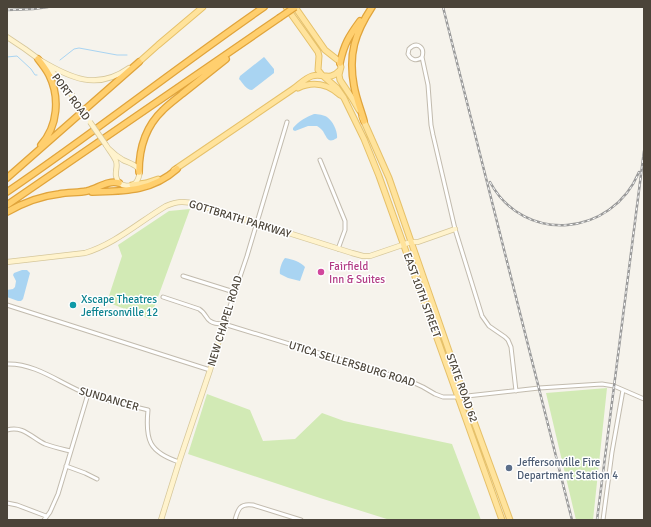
<svg xmlns="http://www.w3.org/2000/svg" width="651" height="527" viewBox="0 0 651 527" font-family="Signika,sans-serif">
<style>
.green{fill:#d2eab5}
.water{fill:#a9d4f2}
.lines{fill:none;stroke-linecap:round;stroke-linejoin:round}
.stream{stroke:#a9d4f2;stroke-width:1}
.street-casing{stroke:#c2bbae;stroke-width:5}
.secondary-casing{stroke:#d6c79b;stroke-width:6}
.primary-casing{stroke:#e6c16a;stroke-width:7}
.highway-casing{stroke:#e0a43c;stroke-width:8}
.street{stroke:#fff;stroke-width:3}
.secondary{stroke:#fff3cd;stroke-width:4.5}
.primary{stroke:#ffe39c;stroke-width:5}
.highway{stroke:#ffcf6e;stroke-width:5.5}
.rail-casing{stroke:#9a9a9a;stroke-width:2.5}
.rail{stroke:#fff;stroke-width:1;stroke-dasharray:3;stroke-linecap:butt}
.secondary-bridge-casing{stroke:#d6c79b;stroke-width:6;stroke-linecap:butt}
.highway-bridge-casing{stroke:#e0a43c;stroke-width:8;stroke-linecap:butt}
.secondary-bridge{stroke:#fff3cd;stroke-width:4.5}
.highway-bridge{stroke:#ffcf6e;stroke-width:5.5}
.hotel-dot{fill:#d1479c;stroke:#fff;stroke-width:1.5}
.culture-dot{fill:#0f9aa8;stroke:#fff;stroke-width:1.5}
.service-dot{fill:#5c6f8a;stroke:#fff;stroke-width:1.5}
.labels{text-anchor:middle;dominant-baseline:central;stroke-width:3;stroke-linejoin:round;paint-order:stroke}
.street-label{font-size:11px;fill:#4b4439;stroke:#fff}
.hotel-label{font-size:11px;fill:#b23c85;stroke:#fff;text-anchor:start}
.culture-label{font-size:11px;fill:#0d838f;stroke:#fff;text-anchor:start}
.service-label{font-size:11px;fill:#4e5e75;stroke:#fff;text-anchor:start}
</style>
<rect width="100%" height="100%" fill="#f6f3ec"/>
<path class="green" d="M190 209 150 319 107 302 122 256 118 245 169 211Z
M607 388 593 520H576L546 393Z
M207 394 250 410 263 441 295 439 322 413 344 421 452 444 481 520H390L320 498 188 454Z"/>
<path class="water" d="M264 57 265 58 274 69V73L252 90C246 90 243 83 239 79L240 76Z
M314 114C318 114 324 115 327 117 333 121 338 132 337 138 329 143 328 140 324 133 323 130 320 128 317 126H308L295 131 293 130V128C299 121 306 117 314 114Z
M285 258C292 259 301 262 305 267L300 281 288 278 280 274C279 270 282 261 285 258Z
M22 270H27L30 273 23 299 21 301H18L7 297V290L13 289 15 287 16 281 13 275 14 273Z"/>
<g class="lines">
<path class="stream" d="M7 57 17 56 31 69 35 75H37
M60 60 74 49 79 48 117 55H127"/>
<g class="street-casing">
<path id="street" d="M422 57C417 62 411 60 408 54L409 49C417 41 425 47 422 57L428 85 431 125 433 135 455 229 482 316 489 326 505 337 508 340 511 347 516 391
M320 160 345 221V230L338 249
M183 276 234 292
M163 297 199 309C206 313 206 319 210 321 214 324 220 324 224 324L410 381 423 387 435 394 443 397H458L539 388 602 384 614 386 644 399
M7 305 210 370
M224 324 247 256 287 122
M7 364C36 363 61 384 87 394 107 402 128 405 148 410 145 440 149 452 179 462
M7 430C23 425 32 438 45 444 53 447 62 449 70 451
M66 466 85 473 97 479
M7 503 17 505 46 516
M44 520 50 512 58 494 88 394
M235 520C238 509 240 503 253 505L301 520
M603 520 612 452 623 390"/>
</g>
<g class="secondary-casing">
<path id="secondary" d="M7 37 25 49 40 60
M40 60C70 78 97 91 129 68
M47 66 67 88 79 105
M106 145C109 150 114 156 116 161 118 166 115 171 116 176 118 188 134 189 138 179 144 166 131 164 123 160 118 157 113 153 109 149
M7 262 85 253C115 244 139 222 166 206 178 201 184 201 196 204L352 253 363 256H370L411 242H418L455 229
M161 520 179 462 210 370 224 324"/>
</g>
<g class="primary-casing">
<path id="primary" d="M286 7 306 35 318 52 319 56 318 70 322 75 337 88 344 98 364 139 379 176 502 520
M295 7 325 50 339 61 341 67 339 75 340 80 352 98 359 110
M139 62 158 45 203 7
M298 88C313 81 328 84 340 95
M362 117 389 178 461 386 510 520
M174 170 293 89C299 85 305 78 312 76 323 73 330 81 339 71
M132 185 146 183 158 179"/>
</g>
<g class="highway-casing">
<path id="highway" d="M38 59C42 64 46 69 49 75 60 97 58 126 41 145
M340 63C344 44 349 36 360 21
M364 121C361 110 356 98 354 86 348 54 355 33 372 7
M139 172C139 149 146 126 163 110 169 104 176 99 182 94 197 82 211 71 226 59
M7 178 139 62
M7 192C94 133 177 67 264 7
M92 192C124 191 151 192 177 169
M7 205 279 18
M7 212C23 203 41 196 59 194 68 192 78 193 87 191 99 188 107 180 119 183"/>
</g>
<use href="#street" class="street"/>
<use href="#secondary" class="secondary"/>
<use href="#primary" class="primary"/>
<use href="#highway" class="highway"/>
<g class="rail-casing">
<path id="rail" d="M443 7 572 520
M7 10 33 9 48 7
M490 182C524 245 612 237 639 172
M597 520 644 151"/>
</g>
<use href="#rail" class="rail"/>
<g class="secondary-bridge-casing">
<path id="secondary-bridge" d="M79 105 84 114
M90 122 106 145"/>
</g>
<g class="highway-bridge-casing">
<path id="highway-bridge" d="M279 18 295 7"/>
</g>
<use href="#secondary-bridge" class="secondary-bridge"/>
<use href="#highway-bridge" class="highway-bridge"/>
</g>
<circle class="hotel-dot" cx="321" cy="272" r="4"/>
<circle class="culture-dot" cx="73" cy="305" r="4"/>
<circle class="service-dot" cx="509" cy="468" r="4"/>
<g class="labels">
<g class="street-label">
<text transform="translate(71 97) rotate(53)">PORT ROAD</text>
<text transform="translate(240 219) rotate(17)">GOTTBRATH PARKWAY</text>
<text transform="translate(422 295) rotate(70)">EAST 10TH STREET</text>
<text transform="translate(225 321) rotate(-73)">NEW CHAPEL ROAD</text>
<text transform="translate(352 364) rotate(17)">UTICA SELLERSBURG ROAD</text>
<text transform="translate(462 388) rotate(70)">STATE ROAD 62</text>
<text transform="translate(109 399) rotate(16)">SUNDANCER</text>
</g>
<g class="hotel-label">
<text x="329" y="266">Fairfield<tspan x="329" dy="13">Inn &amp; Suites</tspan></text>
</g>
<g class="culture-label">
<text x="81" y="299">Xscape Theatres<tspan x="81" dy="13">Jeffersonville 12</tspan></text>
</g>
<g class="service-label">
<text x="517" y="462">Jeffersonville Fire<tspan x="517" dy="13">Department Station 4</tspan></text>
</g>
</g>
<rect width="651" height="527" fill="none" stroke="#4b4439" stroke-width="16"/>
</svg>
